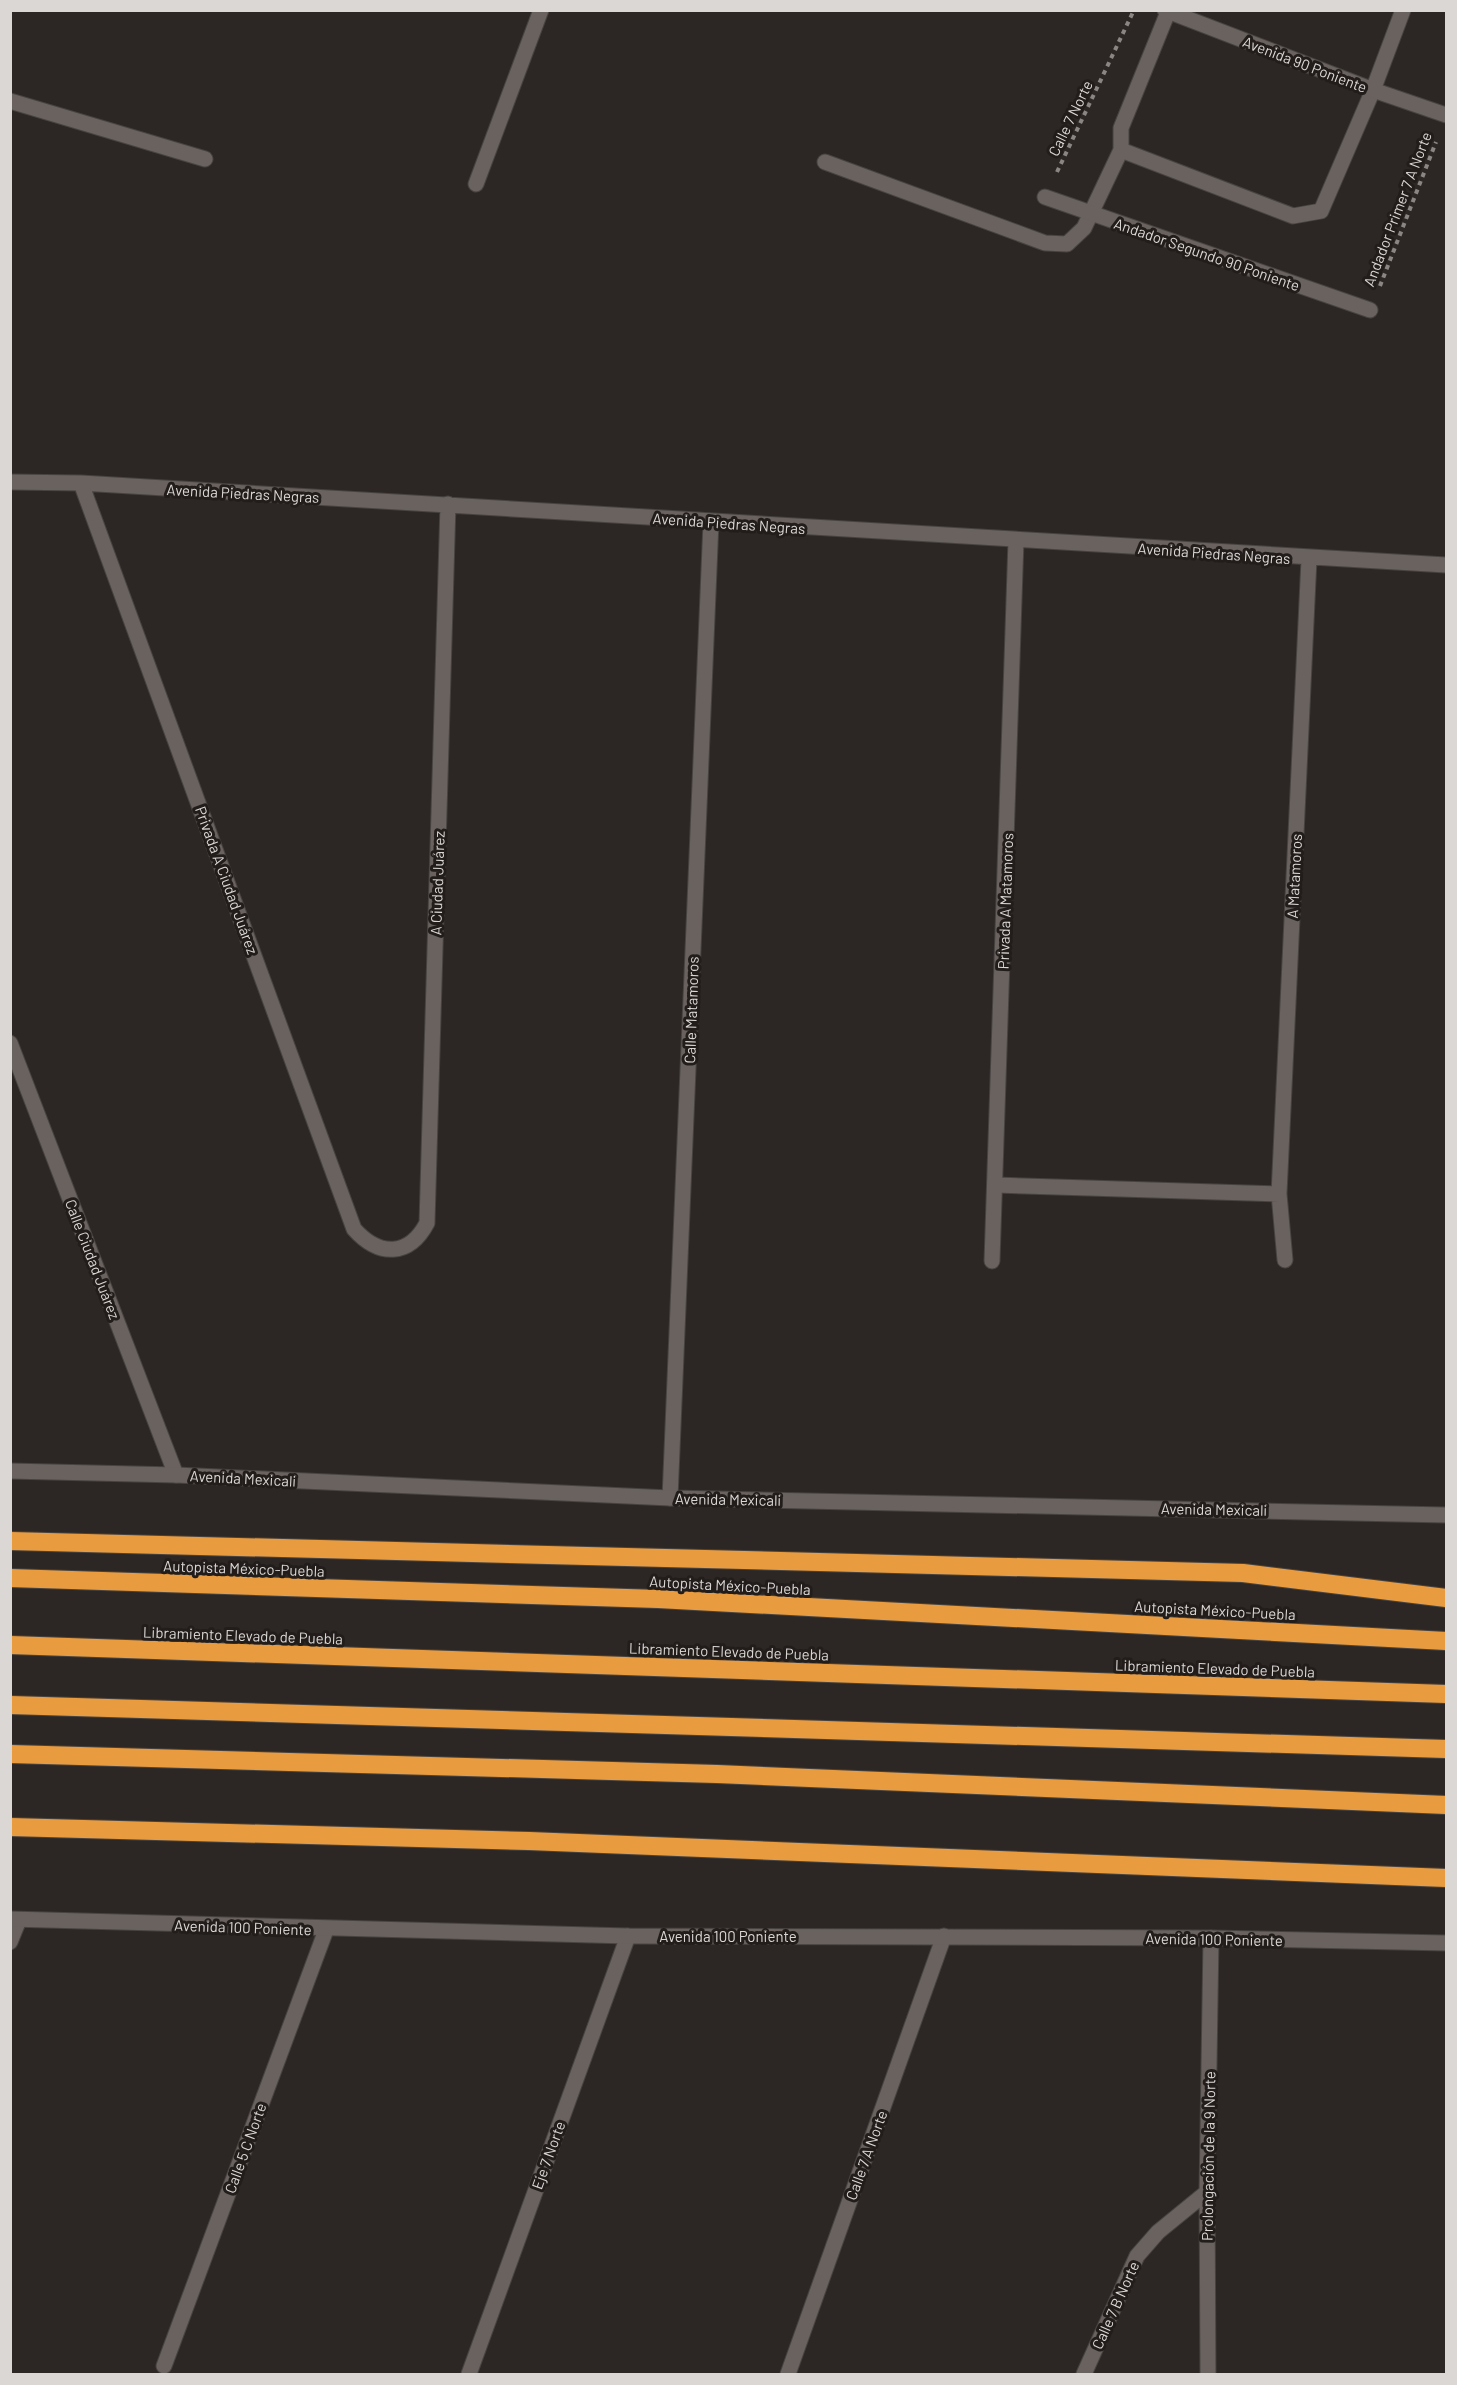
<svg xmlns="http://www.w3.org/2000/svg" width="1457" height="2385" viewBox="0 0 1457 2385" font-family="Barlow,sans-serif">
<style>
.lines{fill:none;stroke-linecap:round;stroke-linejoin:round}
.lane-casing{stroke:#474341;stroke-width:17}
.street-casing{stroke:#474341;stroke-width:17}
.secondary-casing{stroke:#474341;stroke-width:17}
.highway-casing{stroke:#474341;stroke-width:20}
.path{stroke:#8a8684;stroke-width:4;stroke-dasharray:4.5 4.5;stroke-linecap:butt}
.lane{stroke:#69625f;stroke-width:15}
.street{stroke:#69625f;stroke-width:15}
.secondary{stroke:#69625f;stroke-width:15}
.highway{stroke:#e99c3f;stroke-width:18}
.labels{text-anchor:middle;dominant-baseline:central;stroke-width:6;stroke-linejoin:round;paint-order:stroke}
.street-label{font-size:15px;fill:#dad7d5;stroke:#221d1b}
</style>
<rect width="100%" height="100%" fill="#2c2724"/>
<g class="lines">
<g class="lane-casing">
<path id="lane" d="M1168 12 1121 128V150L1293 216 1321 211 1373 90
M10 101 205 159
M825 162 1045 243 1067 244 1084 228 1121 150
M476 184 541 10"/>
</g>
<g class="street-casing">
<path id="street" d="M1165 10 1373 90 1446 115
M1373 90 1403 10
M1045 197 1370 310
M10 482 81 483 1446 565
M81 483 354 1229C379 1257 409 1257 427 1223L448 504
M10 1043 176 1475
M996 1185 1279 1194
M1285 1260 1279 1194 1309 559
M992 1261 1016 540
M670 1498 711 522
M10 1942 19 1920
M164 2366 326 1930
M469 2374 628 1936
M788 2374 944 1936
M1084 2374 1137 2256 1158 2232 1207 2192
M1208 2374 1207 2192 1211 1938"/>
</g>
<g class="secondary-casing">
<path id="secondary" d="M10 1471 176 1475 670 1498 1446 1515
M10 1919 628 1936 1211 1938 1446 1943"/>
</g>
<g class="highway-casing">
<path id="highway" d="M10 1541 1243 1573 1446 1598
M10 1578 658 1599 1446 1641
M10 1645 1446 1694
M10 1705 1446 1749
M10 1754 717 1774 1446 1805
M10 1827 529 1841 1446 1878"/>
</g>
<path class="path" d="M1057 172 1134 10
M1380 286 1436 142"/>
<use href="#lane" class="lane"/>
<use href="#street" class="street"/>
<use href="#secondary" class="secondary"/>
<use href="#highway" class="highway"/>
</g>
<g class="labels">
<g class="street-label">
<text transform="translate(1305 64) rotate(21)">Avenida 90 Poniente</text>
<text transform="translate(1070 118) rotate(-64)">Calle 7 Norte</text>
<text transform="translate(1397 209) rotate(-69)">Andador Primer 7 A Norte</text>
<text transform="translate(1207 254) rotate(19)">Andador Segundo 90 Poniente</text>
<text transform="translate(243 493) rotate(3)">Avenida Piedras Negras</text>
<text transform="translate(729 523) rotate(4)">Avenida Piedras Negras</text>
<text transform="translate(1214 553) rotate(4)">Avenida Piedras Negras</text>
<text transform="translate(1294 876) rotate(-87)">A Matamoros</text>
<text transform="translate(227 880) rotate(70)">Privada A Ciudad Juárez</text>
<text transform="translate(437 883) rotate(-88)">A Ciudad Juárez</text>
<text transform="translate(1005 901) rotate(-88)">Privada A Matamoros</text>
<text transform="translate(691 1010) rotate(-88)">Calle Matamoros</text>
<text transform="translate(93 1259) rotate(69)">Calle Ciudad Juárez</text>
<text transform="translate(243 1478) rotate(3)">Avenida Mexicali</text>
<text transform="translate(728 1499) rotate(1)">Avenida Mexicali</text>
<text transform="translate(1214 1509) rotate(1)">Avenida Mexicali</text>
<text transform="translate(244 1568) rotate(2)">Autopista México-Puebla</text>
<text transform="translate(730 1585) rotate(3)">Autopista México-Puebla</text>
<text transform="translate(1215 1610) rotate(3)">Autopista México-Puebla</text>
<text transform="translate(243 1635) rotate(2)">Libramiento Elevado de Puebla</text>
<text transform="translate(729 1651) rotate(2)">Libramiento Elevado de Puebla</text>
<text transform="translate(1215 1668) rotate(2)">Libramiento Elevado de Puebla</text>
<text transform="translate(243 1927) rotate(2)">Avenida 100 Poniente</text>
<text x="728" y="1936">Avenida 100 Poniente</text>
<text transform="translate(1214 1939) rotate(1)">Avenida 100 Poniente</text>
<text transform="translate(245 2148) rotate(-70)">Calle 5 C Norte</text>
<text transform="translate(548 2155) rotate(-70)">Eje 7 Norte</text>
<text transform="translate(866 2155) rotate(-70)">Calle 7 A Norte</text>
<text transform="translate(1208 2156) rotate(-89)">Prolongación de la 9 Norte</text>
<text transform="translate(1115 2305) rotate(-66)">Calle 7 B Norte</text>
</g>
</g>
<rect width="1457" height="2385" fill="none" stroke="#dad7d5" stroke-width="24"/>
</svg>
